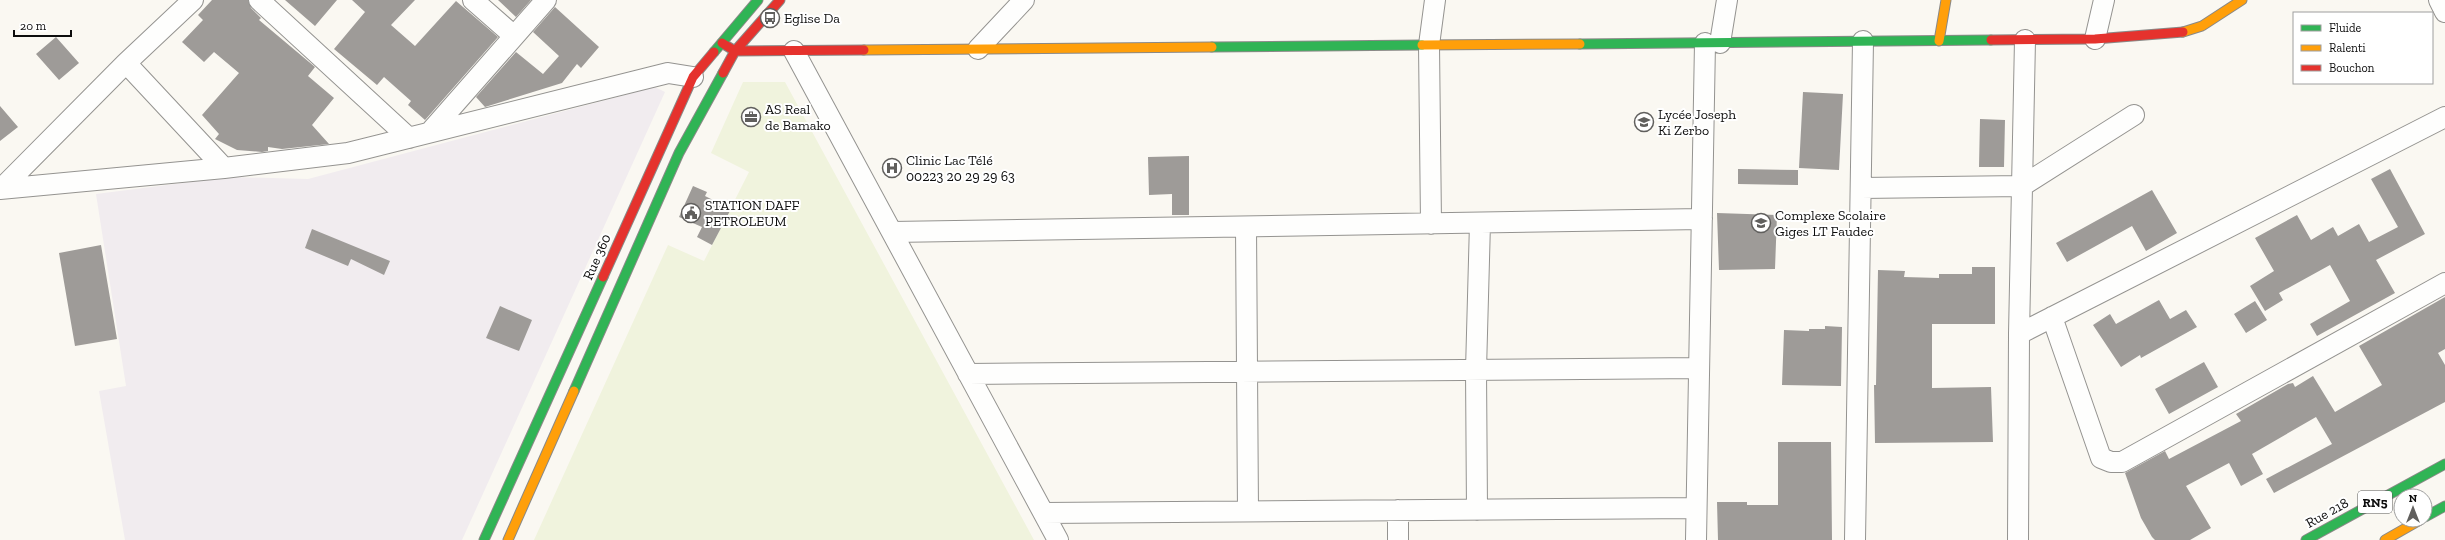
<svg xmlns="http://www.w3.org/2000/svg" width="2445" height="540" viewBox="0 0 2445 540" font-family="'Zilla Slab',serif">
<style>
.industrial{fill:#f1ecef}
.pitch{fill:#f0f3dd}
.building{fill:#9e9b98}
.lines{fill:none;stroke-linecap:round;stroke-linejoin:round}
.street-casing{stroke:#949390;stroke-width:22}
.fast-casing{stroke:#8a8987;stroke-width:11}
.slow-casing{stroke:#8a8987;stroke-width:11}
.jam-casing{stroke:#8a8987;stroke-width:11}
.street{stroke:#fefefd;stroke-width:20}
.fast{stroke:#30b455;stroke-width:9}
.slow{stroke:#ff9f0a;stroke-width:9}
.jam{stroke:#e5322d;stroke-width:9}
.labels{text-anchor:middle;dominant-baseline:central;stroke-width:4;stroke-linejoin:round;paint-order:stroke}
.shield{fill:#fff;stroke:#565656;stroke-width:1}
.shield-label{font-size:13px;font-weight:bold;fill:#0d0d0d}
.poi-label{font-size:14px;fill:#0d0d0d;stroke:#fff;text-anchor:start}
.street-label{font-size:14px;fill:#0d0d0d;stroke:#fff}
</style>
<rect width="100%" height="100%" fill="#faf8f2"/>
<path class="industrial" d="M655 87 665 92 462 540H125L99 391 126 386 96 194 230 177 308 179Z"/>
<path class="pitch" d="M743 82H785L1034 540H534L668 245 704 261 749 172 711 153Z"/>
<path class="building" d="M212 0H248L251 8 261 18 259 20 315 67 308 76 334 98 312 125 329 144 282 149 268 147V151L262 152 237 150 215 139 219 134 202 115 239 73 214 52 204 62 182 42 203 20 198 15Z
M285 0H337L315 26Z
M352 0H415L391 25 415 46 456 1 498 37 425 120 408 105 411 101 384 77 377 85 334 49 365 12Z
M498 0H531L516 17Z
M555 7 599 47 581 68 577 64 562 83 485 107 476 97 516 52 543 74 559 56 533 32Z
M56 37 79 63 59 80 36 54Z
M1803 92 1843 94 1839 170 1799 168Z
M0 106 18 127 0 141Z
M1980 119 2005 120 2004 167H1979Z
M1189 156V215H1172V194L1149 195 1148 157Z
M1738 169 1798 170V185L1738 184Z
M2390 169 2425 234 2376 260 2395 293 2317 336 2310 324 2350 301 2330 265 2279 293 2283 300 2265 311 2250 286 2274 271 2255 238 2297 215 2311 240 2333 227 2338 236 2359 224 2369 242 2398 227 2371 179Z
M693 186 707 192 705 196 731 209 712 245 697 237 702 227 679 217Z
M2152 190 2177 233 2146 251 2132 226 2067 262 2056 243Z
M1717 213 1777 215 1775 269 1719 270Z
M312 229 390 261 384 275 351 259 348 266 305 248Z
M101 245 117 339 75 346 59 253Z
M1972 267H1995V324H1932V388L1991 387 1993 442 1875 443 1874 385H1876L1878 270 1905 271 1904 277 1939 278V274H1972Z
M2445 297V349L2438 353 2445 365V402L2274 493 2266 479 2332 444 2316 417 2252 454 2263 474 2241 486 2229 463 2186 486 2211 528 2190 540H2155L2152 537 2141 518 2125 473 2165 451 2169 459 2241 421 2236 414 2288 384 2293 383 2295 387 2313 376 2335 412 2382 385 2359 346Z
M2159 300 2170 319 2186 310 2197 327 2141 358 2140 355 2121 367 2093 325 2110 314 2116 324Z
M2255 301 2267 320 2246 333 2234 314Z
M500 306 532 320 519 351 486 338Z
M1825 326 1842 327 1841 386 1782 385 1784 330 1809 331V329H1825Z
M2204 362 2218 387 2169 414 2155 389Z
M1778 442H1831L1832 540H1718L1717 502H1747V505H1778Z"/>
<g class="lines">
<g class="street-casing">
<path id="street" d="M259 0 409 138
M473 0 514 36
M2439 0 2445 12
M2095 39 2104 0
M1720 43 1727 0
M978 49 1024 0
M794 51 1058 540
M126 63 224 168
M430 132 546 0
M1861 188 2022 186 2134 115
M0 189 224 168 348 153 668 73 693 77
M1 189 126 63 193 0
M1431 224 1429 45 1435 0
M1246 227 1248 511
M892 232 1702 219
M2052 317 2101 458 2111 462H2122L2445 283
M2019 334 2445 117
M968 374 1699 368
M1398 510V540
M1477 510 1476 370 1480 223
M1044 513 1696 508
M1696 540 1705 43
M1855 540 1863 41
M2018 540 2019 334 2025 40"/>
</g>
<g class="fast-casing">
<path id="fast" d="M1580 44 1991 40
M1212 47 1422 45
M714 52 758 0
M574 391 679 153 723 73
M2425 517 2445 506
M484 540 603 277
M2306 540 2445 464"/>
</g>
<g class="slow-casing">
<path id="slow" d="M2183 32 2202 26 2242 0
M1939 41 1946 0
M1422 45 1580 44
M864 50 1212 47
M508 540 574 391
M2385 540 2420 520"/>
</g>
<g class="jam-casing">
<path id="jam" d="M1991 40 2095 39 2183 32
M722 43 735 51 864 50
M723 73 735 51 780 0
M603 277 693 77 714 52"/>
</g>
<use href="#street" class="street"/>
<use href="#fast" class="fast"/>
<use href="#slow" class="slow"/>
<use href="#jam" class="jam"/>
</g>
<defs>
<g id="bus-ring" transform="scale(1)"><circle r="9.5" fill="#fff" stroke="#605f5d" stroke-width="1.5"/><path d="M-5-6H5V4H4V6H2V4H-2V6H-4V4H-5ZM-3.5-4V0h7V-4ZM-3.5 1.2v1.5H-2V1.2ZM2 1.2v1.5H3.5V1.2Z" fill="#605f5d"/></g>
<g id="office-ring" transform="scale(1)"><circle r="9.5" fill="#fff" stroke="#605f5d" stroke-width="1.5"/><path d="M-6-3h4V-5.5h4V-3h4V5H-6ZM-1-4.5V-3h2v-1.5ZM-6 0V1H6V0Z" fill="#605f5d"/></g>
<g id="school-ring" transform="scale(1)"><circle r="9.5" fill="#fff" stroke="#605f5d" stroke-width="1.5"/><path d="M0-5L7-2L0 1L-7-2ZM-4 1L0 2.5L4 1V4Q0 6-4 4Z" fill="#605f5d"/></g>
<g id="hospital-ring" transform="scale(1)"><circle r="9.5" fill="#fff" stroke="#605f5d" stroke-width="1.5"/><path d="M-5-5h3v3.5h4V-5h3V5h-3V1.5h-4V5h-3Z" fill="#605f5d"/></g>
<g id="civic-ring" transform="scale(1)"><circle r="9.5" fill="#fff" stroke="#605f5d" stroke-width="1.5"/><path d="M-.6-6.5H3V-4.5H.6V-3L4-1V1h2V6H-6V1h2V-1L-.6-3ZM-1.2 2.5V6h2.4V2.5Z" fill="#605f5d"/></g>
</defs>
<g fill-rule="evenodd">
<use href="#bus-ring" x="770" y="18"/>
<use href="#office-ring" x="751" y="117"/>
<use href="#school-ring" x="1644" y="122"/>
<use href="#hospital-ring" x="892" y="168"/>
<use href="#civic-ring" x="691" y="213"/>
<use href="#school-ring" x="1761" y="223"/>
</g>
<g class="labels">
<rect class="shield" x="2358" y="491" width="34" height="22" rx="3"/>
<g class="shield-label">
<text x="2375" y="502">RN5</text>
</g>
<g class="poi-label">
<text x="784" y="18">Eglise Da</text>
<text x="765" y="109">AS Real<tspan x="765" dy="16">de Bamako</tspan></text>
<text x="1658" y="114">Lycée Joseph<tspan x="1658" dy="16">Ki Zerbo</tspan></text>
<text x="906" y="160">Clinic Lac Télé<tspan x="906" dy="16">00223 20 29 29 63</tspan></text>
<text x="705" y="205">STATION DAFF<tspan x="705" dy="16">PETROLEUM</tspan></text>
<text x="1775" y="215">Complexe Scolaire<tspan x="1775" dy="16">Giges LT Faudec</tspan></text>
</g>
<g class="street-label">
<text transform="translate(597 257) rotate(-66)">Rue 360</text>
<text transform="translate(2327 513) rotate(-29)">Rue 218</text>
</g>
</g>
<rect x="2293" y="12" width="140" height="72" fill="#ffffff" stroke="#9e9e9e"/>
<rect x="2301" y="25" width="20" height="6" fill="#30b455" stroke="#9e9e9e"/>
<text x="2329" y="32" font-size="12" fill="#0d0d0d">Fluide</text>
<rect x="2301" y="45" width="20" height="6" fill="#ff9f0a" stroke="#9e9e9e"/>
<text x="2329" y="52" font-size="12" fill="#0d0d0d">Ralenti</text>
<rect x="2301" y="65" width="20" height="6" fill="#e5322d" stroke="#9e9e9e"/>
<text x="2329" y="72" font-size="12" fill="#0d0d0d">Bouchon</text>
<g transform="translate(2413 508)"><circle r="19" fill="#ffffff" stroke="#9e9e9e"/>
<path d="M0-3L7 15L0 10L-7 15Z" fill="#605f5d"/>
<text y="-6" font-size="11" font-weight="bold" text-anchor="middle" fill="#0d0d0d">N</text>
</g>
<path d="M14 30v6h57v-6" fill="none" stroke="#0d0d0d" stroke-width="2"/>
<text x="20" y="30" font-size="12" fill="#0d0d0d" stroke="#ffffff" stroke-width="3" paint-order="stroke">20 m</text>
</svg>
